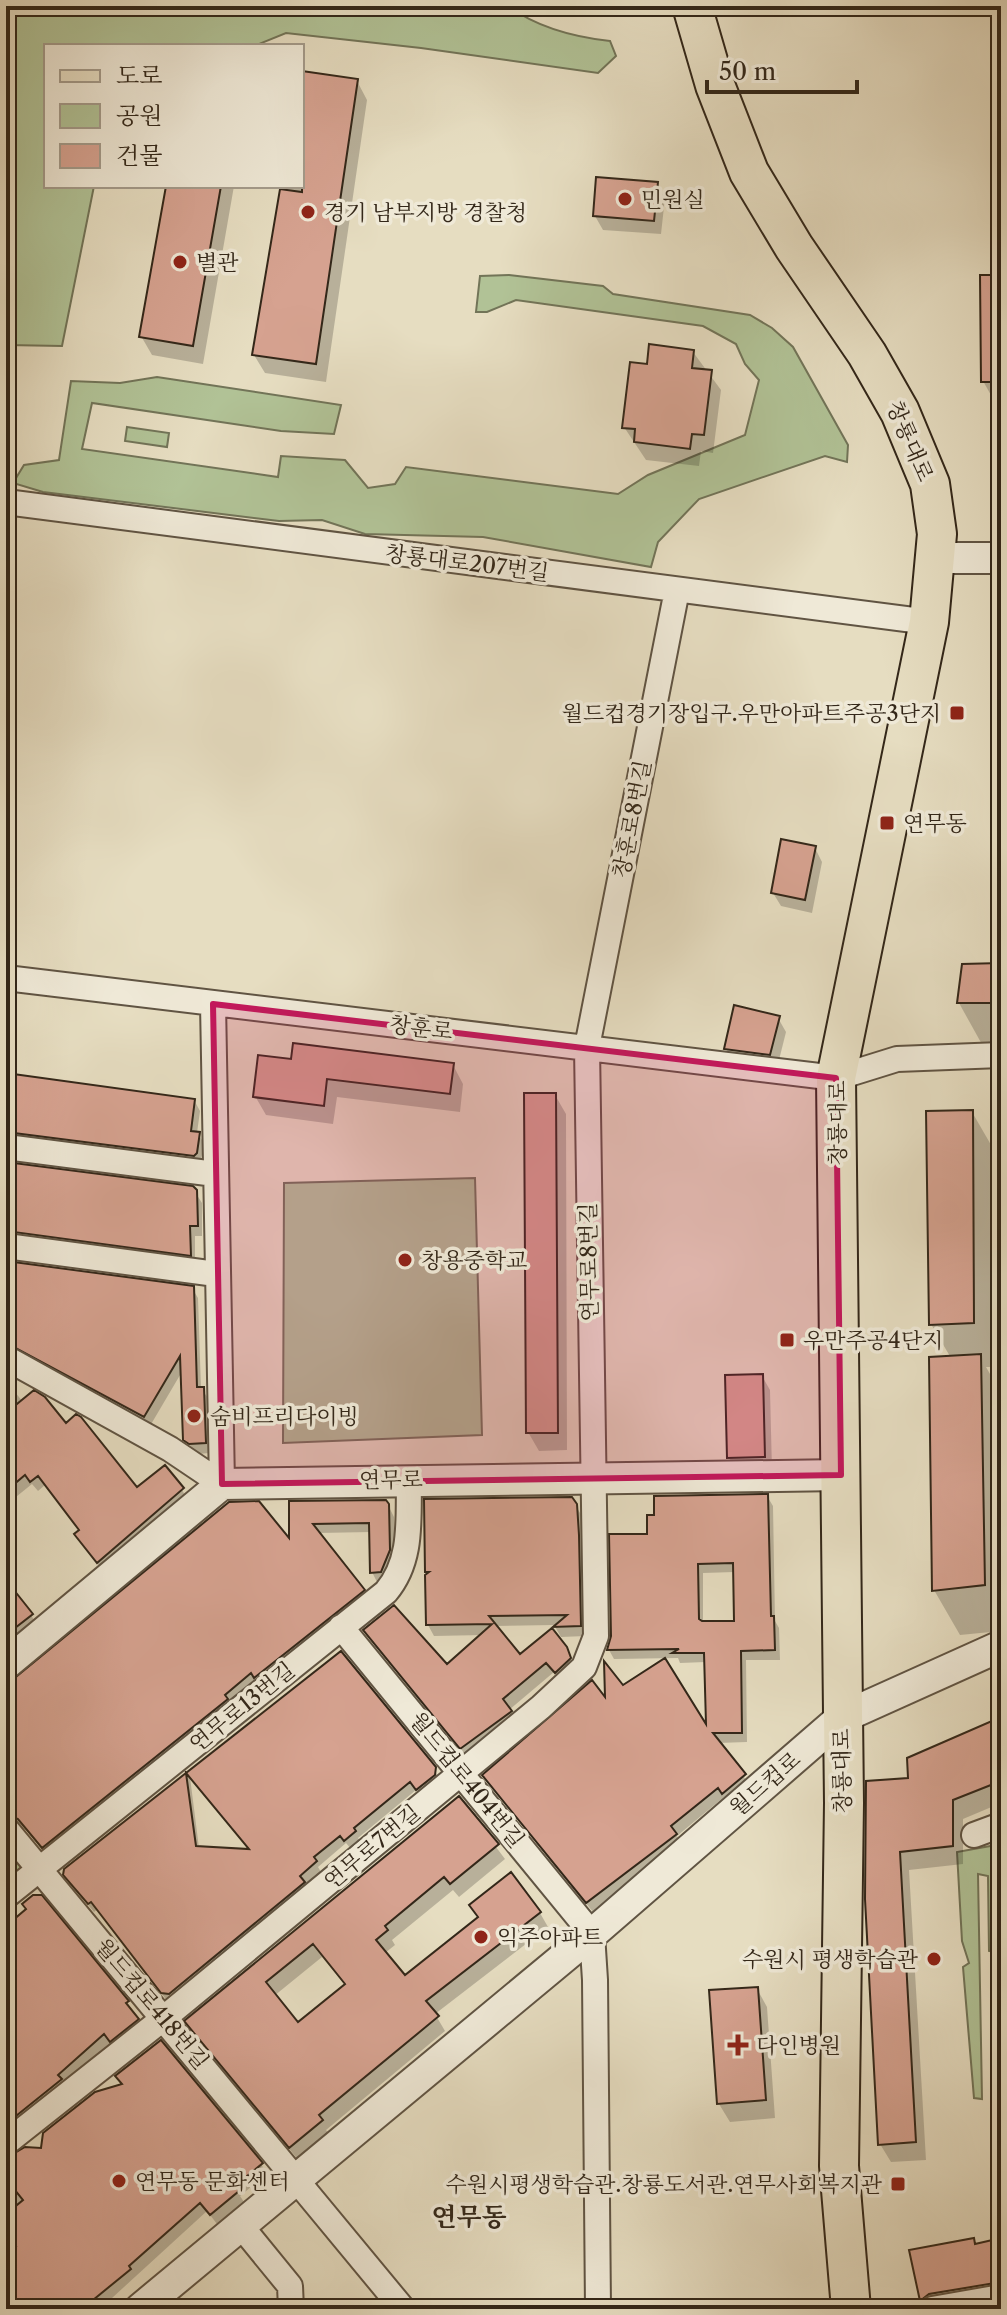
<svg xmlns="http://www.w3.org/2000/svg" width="1007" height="2315" viewBox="0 0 1007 2315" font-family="'Libre Caslon Text','Noto Serif KR',serif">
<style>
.green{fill:#b1c296;stroke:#727458;stroke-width:2}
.shadow{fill:#0003;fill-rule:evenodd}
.building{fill:#d6a290;stroke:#332719;stroke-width:2;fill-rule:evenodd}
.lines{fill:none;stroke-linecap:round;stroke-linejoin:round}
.minor-casing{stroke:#605443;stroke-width:28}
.tertiary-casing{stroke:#605443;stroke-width:34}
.primary-casing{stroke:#332719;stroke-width:42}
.minor{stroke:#efe9d7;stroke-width:24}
.tertiary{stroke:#efe9d7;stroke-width:30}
.primary{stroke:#e6ddc1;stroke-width:38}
.marked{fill:#c2185b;fill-opacity:0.2;stroke:#c2185b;stroke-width:6;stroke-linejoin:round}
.poi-dot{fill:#8f2418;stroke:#efe9d7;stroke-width:3}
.labels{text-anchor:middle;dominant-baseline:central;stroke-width:7;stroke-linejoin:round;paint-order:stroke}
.poi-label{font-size:22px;fill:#332719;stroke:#efe9d7;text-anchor:start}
.street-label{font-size:22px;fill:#332719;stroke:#efe9d7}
.quarter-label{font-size:26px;font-weight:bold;fill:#332719;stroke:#efe9d7}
</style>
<rect width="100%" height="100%" fill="#e6ddc1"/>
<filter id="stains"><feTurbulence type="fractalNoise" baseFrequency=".0025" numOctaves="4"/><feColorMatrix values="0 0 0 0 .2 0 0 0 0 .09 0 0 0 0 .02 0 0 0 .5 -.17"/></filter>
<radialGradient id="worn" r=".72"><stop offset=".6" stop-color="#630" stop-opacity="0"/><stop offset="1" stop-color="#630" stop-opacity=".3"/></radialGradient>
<path class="green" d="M6 6H508C538 28 574 37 610 41L616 56 598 73 421 48 286 33 254 46H46V186H94L62 346 7 345Z
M509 275 603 286 613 294 750 315 772 328 793 347 848 445 847 462 825 456 699 499 658 542 651 567 483 537 365 534 322 520 279 521 43 492 13 483 24 465 59 460 71 381 120 383 157 377 341 405 334 434 281 431 92 403 82 449 278 477 281 456 345 460 368 488 395 484 406 467 618 494 648 475 745 435 759 380 745 364 736 344 703 326 516 300 487 312H476L480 276Z
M127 427 169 433 167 447 125 441Z
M475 1178 482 1435 283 1443 284 1183Z
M6 1844 27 1871 6 1889Z
M996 1845V1868L1001 1869V1926L995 1952 989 1951 988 1876 978 1874 982 2099 974 2098 963 1967 969 1963 962 1941 957 1852Z
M996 1962 1001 1987V2046L995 2033 991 1963Z"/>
<path class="shadow" d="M302 73 357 81 367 100 326 382 265 373 254 355 283 186H302Z
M657 184 665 198 661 234 603 230 595 216Z
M180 186H234L203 364 152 355 141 336Z
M1001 277V413L983 381Z
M693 352 721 390 713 453 701 451 699 466 646 460 624 427 648 366Z
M815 848 822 862 812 913 781 906 773 893Z
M1001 965V1047L984 1048 959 1003Z
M778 1018 786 1032 777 1068 734 1063 726 1049Z
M293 1061 453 1065 463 1084 460 1112 337 1097 333 1124 266 1115 255 1096Z
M6 1075 194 1100 200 1111 197 1133 205 1144 199 1166 6 1145Z
M555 1095 566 1114 567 1450 539 1451 528 1432Z
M972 1112 998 1157 999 1367H986L1001 1393V1631L960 1635 934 1590 951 1358 931 1324Z
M6 1164 195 1192 202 1203V1236H195V1265L6 1244Z
M6 1263 192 1288 198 1298 201 1389 209 1399 210 1453 197 1454 185 1439 183 1370 150 1426 6 1356Z
M762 1376 770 1390 772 1470 737 1471 729 1458Z
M6 1381 23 1402 65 1425 137 1490H182L188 1500 104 1572 82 1545 81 1531 45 1485 38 1491 32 1484 6 1505Z
M767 1496 773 1506 775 1621 779 1628 780 1660H746L747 1742 718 1743 750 1785 729 1802 724 1797 677 1836 681 1845 593 1912 484 1776 607 1702 623 1687 708 1731 706 1662 680 1663 678 1658 614 1659 609 1650 649 1536ZM735 1572 736 1623 703 1621V1573Z
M291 1503 388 1505 394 1517 395 1562 387 1582H377L372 1572 371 1532 318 1533 369 1601 49 1857 26 1830 15 1825 6 1814V1688L291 1544Z
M575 1505 582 1516 586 1636 561 1637 554 1625 495 1626 520 1657 565 1648 576 1670 562 1682 554 1672 509 1710 517 1723 467 1758 365 1630 446 1667 483 1635 434 1636 428 1625 427 1571Z
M6 1600 31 1615 37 1625 6 1649Z
M341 1654 440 1778 423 1798 416 1790 358 1838 360 1841 351 1849 346 1843 318 1867 321 1872 305 1885 309 1892 168 2002 98 1909 94 1912 71 1884 66 1870ZM190 1777 250 1851 199 1848Z
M1001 1719V1803L963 1819V1864L909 1870 926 2160 891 2162 880 2144 867 1899 910 1780Z
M459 1798 505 1859 459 1897 453 1890 392 1940 395 1945 385 1953 405 1977 540 1913 548 1927 435 2014 445 2031 326 2130 330 2135 299 2161 187 2021ZM322 1957 346 1986 298 2025 274 1996Z
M6 1928 127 2002 143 2030 117 2050 111 2043 83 2066 6 2140Z
M757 1989 767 2007 775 2118 730 2122 719 2104Z
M6 2160 261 2164 267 2174 240 2196 244 2202 217 2224 207 2211 100 2309H6Z
M973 2240 976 2246 1001 2240V2294L926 2309 912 2251Z"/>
<path class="building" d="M302 71 358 79 316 364 252 355 280 189 302 192Z
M596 177 658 182 654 221 593 216Z
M166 186H221L193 346 139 337Z
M980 275H1001V382H981Z
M649 344 694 350 692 368 712 370 704 435 692 434 690 449 634 442 635 429 622 428 630 362 647 364Z
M781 839 816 846 805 900 771 893Z
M1001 963V1003H957L962 964Z
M734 1005 780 1016 770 1055 724 1049Z
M293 1043 454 1063 450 1094 327 1079 324 1106 253 1097 258 1055 291 1059Z
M6 1073 195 1099 191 1131 200 1132 197 1153 194 1156 6 1132Z
M524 1093H556L558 1433H526Z
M973 1110 974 1323 929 1325 926 1111Z
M6 1162 193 1186 197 1190 198 1226H190L191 1256 6 1231Z
M6 1261 194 1286 197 1387H204L206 1443 189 1444 183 1440 180 1356 144 1417 6 1343Z
M981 1354 985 1585 932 1591 929 1357Z
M763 1374 765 1457 727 1458 725 1375Z
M34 1390 45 1397 66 1423 76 1414 81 1417 137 1487 165 1465 184 1488 97 1563 74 1534 79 1530 38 1476 30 1482 25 1475 6 1491V1413Z
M768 1494 771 1616H774L775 1650 741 1651 742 1733H713L746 1774 722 1794 718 1788 671 1826 677 1834 586 1903 482 1775 592 1680 605 1697 604 1661 623 1685 665 1658 706 1724 704 1653H672L679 1649 607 1650 611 1636 609 1534H647V1515H654V1496ZM733 1563 734 1621H702L699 1619 698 1564Z
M572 1497 577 1504 579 1535 581 1626 553 1627 567 1615 489 1616 520 1654 552 1628 567 1647 571 1658 555 1673 546 1663 503 1699 512 1711 460 1749 363 1630 394 1605 447 1664 492 1624 426 1625 425 1575 429 1572H425L424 1499Z
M386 1500 389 1504 390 1550 381 1572 370 1573 369 1523 313 1524 365 1590 254 1678 251 1673 225 1695 228 1699 42 1848 18 1819 6 1814V1685L11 1681 229 1502 259 1501 289 1538V1501Z
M6 1580 33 1614 6 1635Z
M341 1651 436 1767 435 1775 416 1790 410 1782 354 1828 356 1831 344 1841 340 1836 314 1857 317 1861 300 1876 305 1882 169 1994 161 1993 91 1902 88 1904 63 1875 64 1869ZM186 1773 249 1849 196 1846Z
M1001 1717V1781L953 1800V1846L900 1852 916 2142 878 2145 865 1899 866 1781 908 1778 907 1758Z
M459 1796 499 1844 450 1884 444 1877 385 1926 388 1930 376 1940 405 1975 478 1917 469 1905 511 1872 541 1912 426 2001 439 2016 319 2115 323 2120 289 2148 184 2021ZM313 1944 345 1984 298 2022 266 1982Z
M33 1895H42L129 2001 126 2003 139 2019 110 2042 104 2034 58 2075 62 2079 6 2124V1926L26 1909 22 1904Z
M758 1987 766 2100 717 2104 709 1990Z
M161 2040 263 2163 235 2186 239 2191 210 2215 200 2203 129 2266 131 2269 82 2309H6V2254L16 2246 6 2234V2214L23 2200 6 2179V2158L25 2147 41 2148 43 2133 95 2092 122 2084 115 2076Z
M974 2238 975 2244 1001 2238V2282L929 2294 920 2301 909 2250Z"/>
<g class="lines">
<g class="minor-casing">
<path id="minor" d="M6 502 929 622
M6 978 836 1078 897 1059 1001 1055
M213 1004 222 1484
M6 1147 215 1174
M6 1246 216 1274
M6 1358 170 1449 222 1484
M341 1627 592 1934 595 1980 598 2309
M6 1829 403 2309
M974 1835 1001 1825
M6 1896 386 1592C413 1560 408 1520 409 1480
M6 2143 164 2018 541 1707 584 1667 596 1636 587 1047 677 590
M241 2226 290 2286 291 2309
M932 2309 1001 2297"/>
</g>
<g class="tertiary-casing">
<path id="tertiary" d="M937 558H1001
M6 1664 222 1484 841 1475
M140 2309 592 1934 841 1718 1001 1646"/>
</g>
<g class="primary-casing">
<path id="primary" d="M692 6 715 85 749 172 794 247 867 354 900 412 930 484 937 534 929 622 836 1078 844 1803 839 2166 851 2309"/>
</g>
<use href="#minor" class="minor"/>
<use href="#tertiary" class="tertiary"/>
<use href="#primary" class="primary"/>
</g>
<path class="marked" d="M213 1004 836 1078 841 1475 222 1484Z"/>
<g class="poi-dot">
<circle cx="625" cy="199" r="8"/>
<circle cx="308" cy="212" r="8"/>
<circle cx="180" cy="262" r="8"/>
<rect x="949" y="705" width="16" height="16" rx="4"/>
<rect x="879" y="815" width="16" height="16" rx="4"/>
<circle cx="405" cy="1260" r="8"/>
<rect x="779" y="1332" width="16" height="16" rx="4"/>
<circle cx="194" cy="1416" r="8"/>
<circle cx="481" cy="1937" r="8"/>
<circle cx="934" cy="1959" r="8"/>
<path d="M734 2033h8v8h8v8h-8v8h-8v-8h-8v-8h8z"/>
<circle cx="119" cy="2181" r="8"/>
<rect x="890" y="2176" width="16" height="16" rx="4"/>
</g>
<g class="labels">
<g class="poi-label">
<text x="641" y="199">민원실</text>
<text x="324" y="212">경기 남부지방 경찰청</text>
<text x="196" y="262">별관</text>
<text x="941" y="713" text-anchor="end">월드컵경기장입구.우만아파트주공3단지</text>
<text x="903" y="823">연무동</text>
<text x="421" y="1260">창용중학교</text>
<text x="803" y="1340">우만주공4단지</text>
<text x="210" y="1416">숨비프리다이빙</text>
<text x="497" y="1937">익주아파트</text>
<text x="918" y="1959" text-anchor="end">수원시 평생학습관</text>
<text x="756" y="2045">다인병원</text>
<text x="135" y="2181">연무동 문화센터</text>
<text x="882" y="2184" text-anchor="end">수원시평생학습관.창룡도서관.연무사회복지관</text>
</g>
<g class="street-label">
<text transform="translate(910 441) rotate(67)">창룡대로</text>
<text transform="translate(467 563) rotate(7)">창룡대로207번길</text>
<text transform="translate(632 819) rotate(-79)">창훈로8번길</text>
<text transform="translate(421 1028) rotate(7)">창훈로</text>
<text transform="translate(837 1123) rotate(-90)">창룡대로</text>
<text transform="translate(589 1262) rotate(-91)">연무로8번길</text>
<text transform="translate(391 1480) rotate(-1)">연무로</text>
<text transform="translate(242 1707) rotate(-39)">연무로13번길</text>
<text transform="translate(842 1771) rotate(-91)">창룡대로</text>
<text transform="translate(467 1780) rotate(51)">월드컵로404번길</text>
<text transform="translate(765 1784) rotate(-41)">월드컵로</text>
<text transform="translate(372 1847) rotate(-40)">연무로7번길</text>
<text transform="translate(152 2004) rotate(50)">월드컵로418번길</text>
</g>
<g class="quarter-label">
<text x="469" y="2217">연무동</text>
</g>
</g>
<rect width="1007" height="2315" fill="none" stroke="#e6ddc1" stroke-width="32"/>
<rect x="8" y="8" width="991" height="2299" fill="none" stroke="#332719" stroke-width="4"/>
<rect x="16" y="16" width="975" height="2283" fill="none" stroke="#332719" stroke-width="2"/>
<rect x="44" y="44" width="260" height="144" fill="#efe9d7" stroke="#a49b8b" stroke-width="2"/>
<rect x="60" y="70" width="40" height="12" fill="#e6ddc1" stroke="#a49b8b" stroke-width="2"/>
<text x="116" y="84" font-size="24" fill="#332719">도로</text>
<rect x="60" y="104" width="40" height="24" fill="#b1c296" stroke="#a49b8b" stroke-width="2"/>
<text x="116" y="124" font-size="24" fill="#332719">공원</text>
<rect x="60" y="144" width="40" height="24" fill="#d6a290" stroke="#a49b8b" stroke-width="2"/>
<text x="116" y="164" font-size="24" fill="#332719">건물</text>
<path d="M707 80v12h150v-12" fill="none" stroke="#332719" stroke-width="4"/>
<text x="719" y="80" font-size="24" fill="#332719" stroke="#efe9d7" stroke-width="6" paint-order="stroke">50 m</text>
<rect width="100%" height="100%" filter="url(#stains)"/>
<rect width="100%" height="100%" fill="url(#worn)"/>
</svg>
